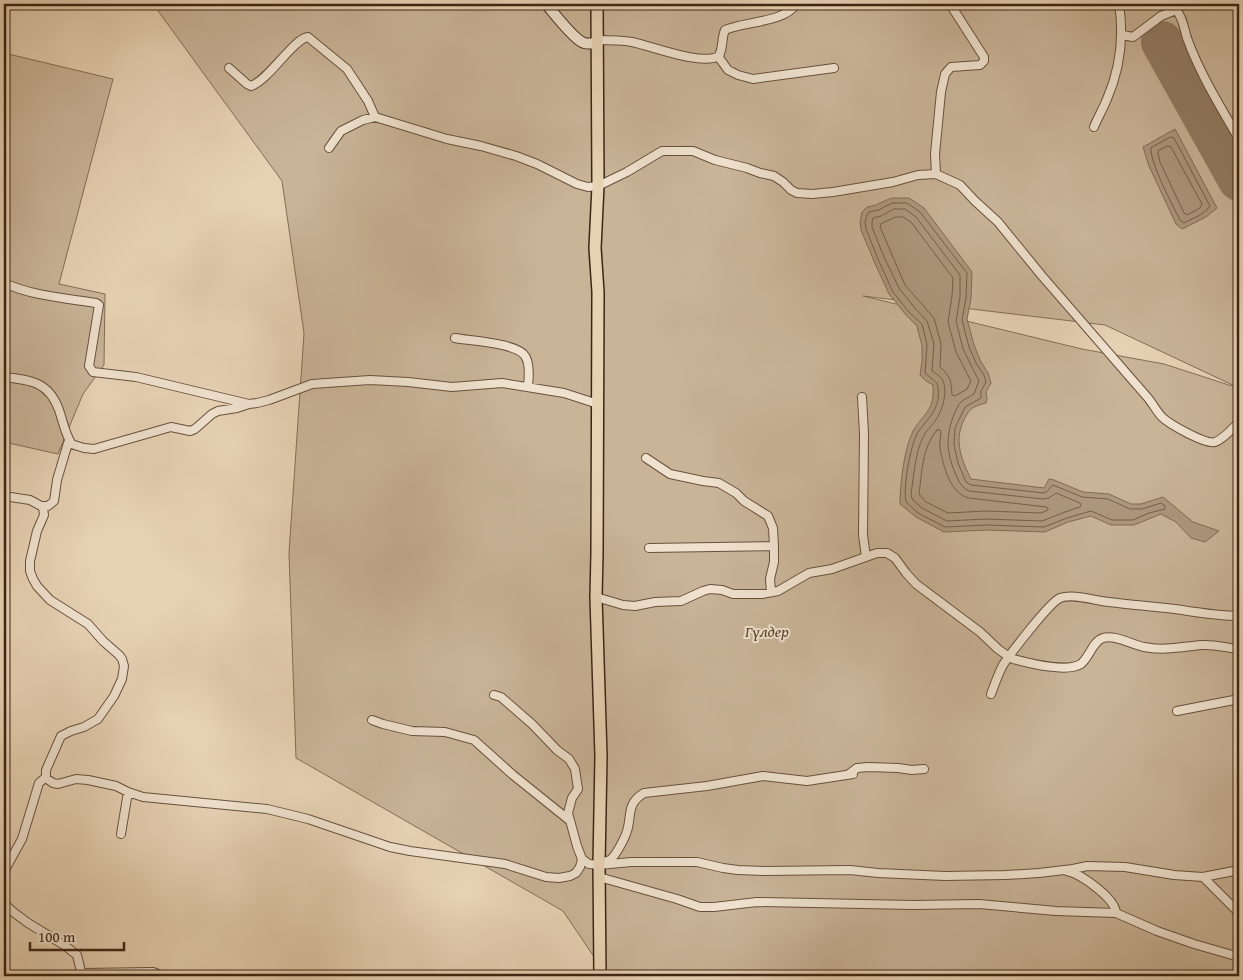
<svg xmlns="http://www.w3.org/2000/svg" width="1243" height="980" viewBox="0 0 1243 980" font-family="'Gentium Book Plus',serif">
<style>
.green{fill:#c9b498;stroke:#836d56}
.water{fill:#ad977d;stroke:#806a53}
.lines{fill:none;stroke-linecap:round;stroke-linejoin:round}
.shore{stroke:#755e48;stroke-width:1}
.runway{stroke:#927c64;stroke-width:42}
.street-casing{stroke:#67513c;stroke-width:10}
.secondary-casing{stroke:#3d2614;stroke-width:12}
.primary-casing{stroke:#3d2614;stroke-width:14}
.street{stroke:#efe1ce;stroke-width:8}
.secondary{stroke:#efe1ce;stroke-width:10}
.primary{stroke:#e6d1b3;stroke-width:11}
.labels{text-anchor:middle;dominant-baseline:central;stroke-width:4;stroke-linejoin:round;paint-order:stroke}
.park-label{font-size:16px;font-style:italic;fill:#59422e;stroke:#efe1ce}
</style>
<rect width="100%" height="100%" fill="#e6d1b3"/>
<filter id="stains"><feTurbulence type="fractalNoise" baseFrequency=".004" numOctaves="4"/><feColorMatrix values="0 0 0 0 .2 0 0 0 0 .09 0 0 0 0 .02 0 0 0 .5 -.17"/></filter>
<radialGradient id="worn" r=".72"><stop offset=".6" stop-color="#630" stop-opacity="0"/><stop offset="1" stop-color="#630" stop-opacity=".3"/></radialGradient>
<path class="green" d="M153 4H1239V388L1105 325 863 296 1082 349 1164 364 1232 386 1239 391V976H607L563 911 296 758 289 553 304 333 282 181Z
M4 53 113 79 59 284 105 294 104 365 83 394 58 454 4 442Z"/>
<path class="water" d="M1175 129 1217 208 1206 217 1182 229 1176 224 1149 166 1143 147Z
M892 198H909L924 208 972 272 971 299 967 319 974 345 981 362 988 373 991 383 986 392 987 399 986 403C971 407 969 409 963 422 954 442 962 461 971 479L1044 488 1049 479 1054 480 1083 492 1109 494 1131 504H1141L1163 497 1193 522 1219 531 1205 542 1191 538 1176 522 1161 514 1134 525H1111L1091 516 1068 522 1045 532 986 530 944 532 916 517 900 504C900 484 904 449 913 431 915 427 918 424 920 421 931 408 934 403 933 385L926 381 920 375 922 361V346L917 326 906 315 889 294 874 261 861 230 860 222 862 212 867 207C876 206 883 201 892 198Z"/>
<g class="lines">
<path class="shore" d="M1171 137 1174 138 1210 206C1204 215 1193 218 1184 223L1180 220C1173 206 1149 161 1151 148Z
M1168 146 1171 147 1202 204 1200 208 1187 215 1184 213 1160 162 1158 154V151Z
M893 203H907L920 212 967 273 966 298 962 320 969 347 977 365 984 375 986 382 981 391V398L965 407 955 428 954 445 958 463 966 482 971 485 1044 493C1049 492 1049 487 1053 485L1082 497 1108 499 1130 509H1142L1161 503 1165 506V509L1149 513 1133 520H1112L1091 511 1067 518 1044 527 986 525 945 527 918 513 906 502C903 487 910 446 918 432 920 429 923 426 925 423 936 410 941 400 937 383L925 373 927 345 922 324 909 312 893 292 878 259 866 229 865 222 867 215 869 212 879 210 884 207Z
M894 209H905L916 217 960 275V297L956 321 963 349 979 381 974 394C970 397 964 399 961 402 958 405 957 409 955 412 945 436 946 454 957 477 960 483 962 488 969 491L1043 499 1049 498 1056 493 1080 503 1081 505 1080 507 1065 512 1042 521 986 519 947 521 922 508 912 499 911 494C914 475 915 454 923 437 926 430 933 425 937 418 943 409 949 387 941 378 939 375 935 373 932 371L934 344 927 321 914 307 899 288 884 257 872 227V222L873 218 881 216Z
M896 217H903L911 222 953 278 952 296 948 322 956 352 971 381 967 389 955 396 952 395C951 381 951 377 940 367L941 344 934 318 905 285 880 227 881 224Z
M937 430H940L941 432C941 437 939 443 940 448 943 465 950 494 969 498L1046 507 1048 508V510L1041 513 986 511 948 513 926 502 919 494C922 472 922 448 937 430Z"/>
<path class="runway" d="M1162 42 1239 180"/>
<g class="street-casing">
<path id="street" d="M1179 4 1176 10C1183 17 1184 29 1187 38 1200 74 1220 106 1239 139
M1122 35 1133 37 1161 16 1176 10
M597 40C609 40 621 40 632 42 652 46 701 66 719 56L720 59 728 70 738 75 753 79 834 68
M719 56C724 45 721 39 725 30 745 21 784 23 796 4
M229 68 247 84 251 86C269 80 294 38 308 37L347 69 368 101 375 117
M1094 127C1098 117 1103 109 1107 99 1120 69 1124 36 1119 4
M329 148 341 131 363 120 375 117 447 139 481 146 516 156 537 164 577 184 588 187 598 186 627 172 662 151H693L715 160 747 168 760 173 774 176 783 182 791 190 797 193 812 194 833 192 893 182 918 175 936 174 960 185 975 201 998 222 1042 276 1148 398C1153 404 1157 412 1162 417 1169 424 1206 445 1215 442 1224 439 1232 429 1239 422
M936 174 935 154 941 92 945 74 951 67 980 65 984 61V57L950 4
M4 283C33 296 64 298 96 303L99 305 89 366 93 372 136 377 249 404 257 403 269 400 312 384 370 380 408 382 452 387 502 383 564 393 598 404
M455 338C471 341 517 343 525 356 530 363 529 377 528 386
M4 377C31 380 49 382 59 410 63 422 65 433 71 443
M862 397 864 434 863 535 866 557
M646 458 670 474 703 481 719 483 736 493 744 501 768 516 773 528 774 546V562L770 579 771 592
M4 496 30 500 41 506 43 508 44 515 37 531 30 561V571L33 579 37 586 50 600 88 624 103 641 119 655 122 659 124 666 122 679 114 696 98 719 84 727 71 731 61 736 46 770V777L47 779 53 783 58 784 76 779 88 780 116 786 128 792 143 797 267 809 308 819 390 847 410 851 505 864 546 877 559 878 570 876 576 873 580 867 582 859 577 846 568 813 572 798 578 789 575 769 569 759 557 750 532 724 501 697 494 695
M41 506H48L54 501 57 480 68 443 84 448 94 449 171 427 190 431 195 429 212 414 218 411 237 408 249 404
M649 548 774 546
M596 597 623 605 635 606 655 602 681 601 703 591 710 589 722 590 733 594H762L778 591 809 573 832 569 877 553H887L895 558 906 573 916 584 980 632 998 649 1009 657 1013 659C1029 663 1066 673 1081 664 1082 663 1085 660 1086 658 1091 652 1094 641 1103 638 1115 634 1132 645 1144 647 1162 651 1182 647 1201 645 1214 644 1227 648 1239 649
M991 694C995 684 998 674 1003 665 1010 654 1050 602 1060 598 1073 593 1096 601 1109 602 1134 605 1158 607 1182 610 1201 613 1220 616 1239 616
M1177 711 1239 699
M372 720 383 724 412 731 445 732 474 740 513 775 569 820
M849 774 857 768 868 767 898 768 912 770 924 769
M121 834 128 792
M582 859 589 864 599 865 631 862H697L723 868 738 870 764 871 850 870 878 873 945 876 1006 875 1039 873 1073 869 1087 866 1125 867 1174 875 1203 877 1239 870
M603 863C606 861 609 861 611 859 616 855 625 838 627 831 632 815 626 804 644 793L707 786 763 776 807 781 853 774
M1067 871C1081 874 1115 898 1116 913
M4 877 6 868 22 839 39 783 46 777
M599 877 677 899 700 907H714L757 902 913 905 979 904 1056 911 1116 913 1157 931 1194 944 1239 957
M1203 877 1239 913
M4 903 12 911 28 923 64 945 77 955 82 976
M82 973 153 972 158 974 159 976"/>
</g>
<g class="secondary-casing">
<path id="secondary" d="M546 4C554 13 572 37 582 42 586 45 593 43 598 43"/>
</g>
<g class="primary-casing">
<path id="primary" d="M597 4 598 186 595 248 598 292 597 553 596 597 601 756 599 865 600 976"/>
</g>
<use href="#street" class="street"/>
<use href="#secondary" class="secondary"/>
<use href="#primary" class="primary"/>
</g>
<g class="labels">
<g class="park-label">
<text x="767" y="631">Гүлдер</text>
</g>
</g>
<rect width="1243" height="980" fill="none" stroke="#e6d1b3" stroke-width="20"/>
<rect x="5" y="5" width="1233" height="970" fill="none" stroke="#3d2614" stroke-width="2.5"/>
<rect x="10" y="10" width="1223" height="960" fill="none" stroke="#3d2614"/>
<path d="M30 942v8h94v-8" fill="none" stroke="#3d2614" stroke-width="2.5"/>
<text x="38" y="942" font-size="15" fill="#3d2614" stroke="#efe1ce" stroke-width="4" paint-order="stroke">100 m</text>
<rect width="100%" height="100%" filter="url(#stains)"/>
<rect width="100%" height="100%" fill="url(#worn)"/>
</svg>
